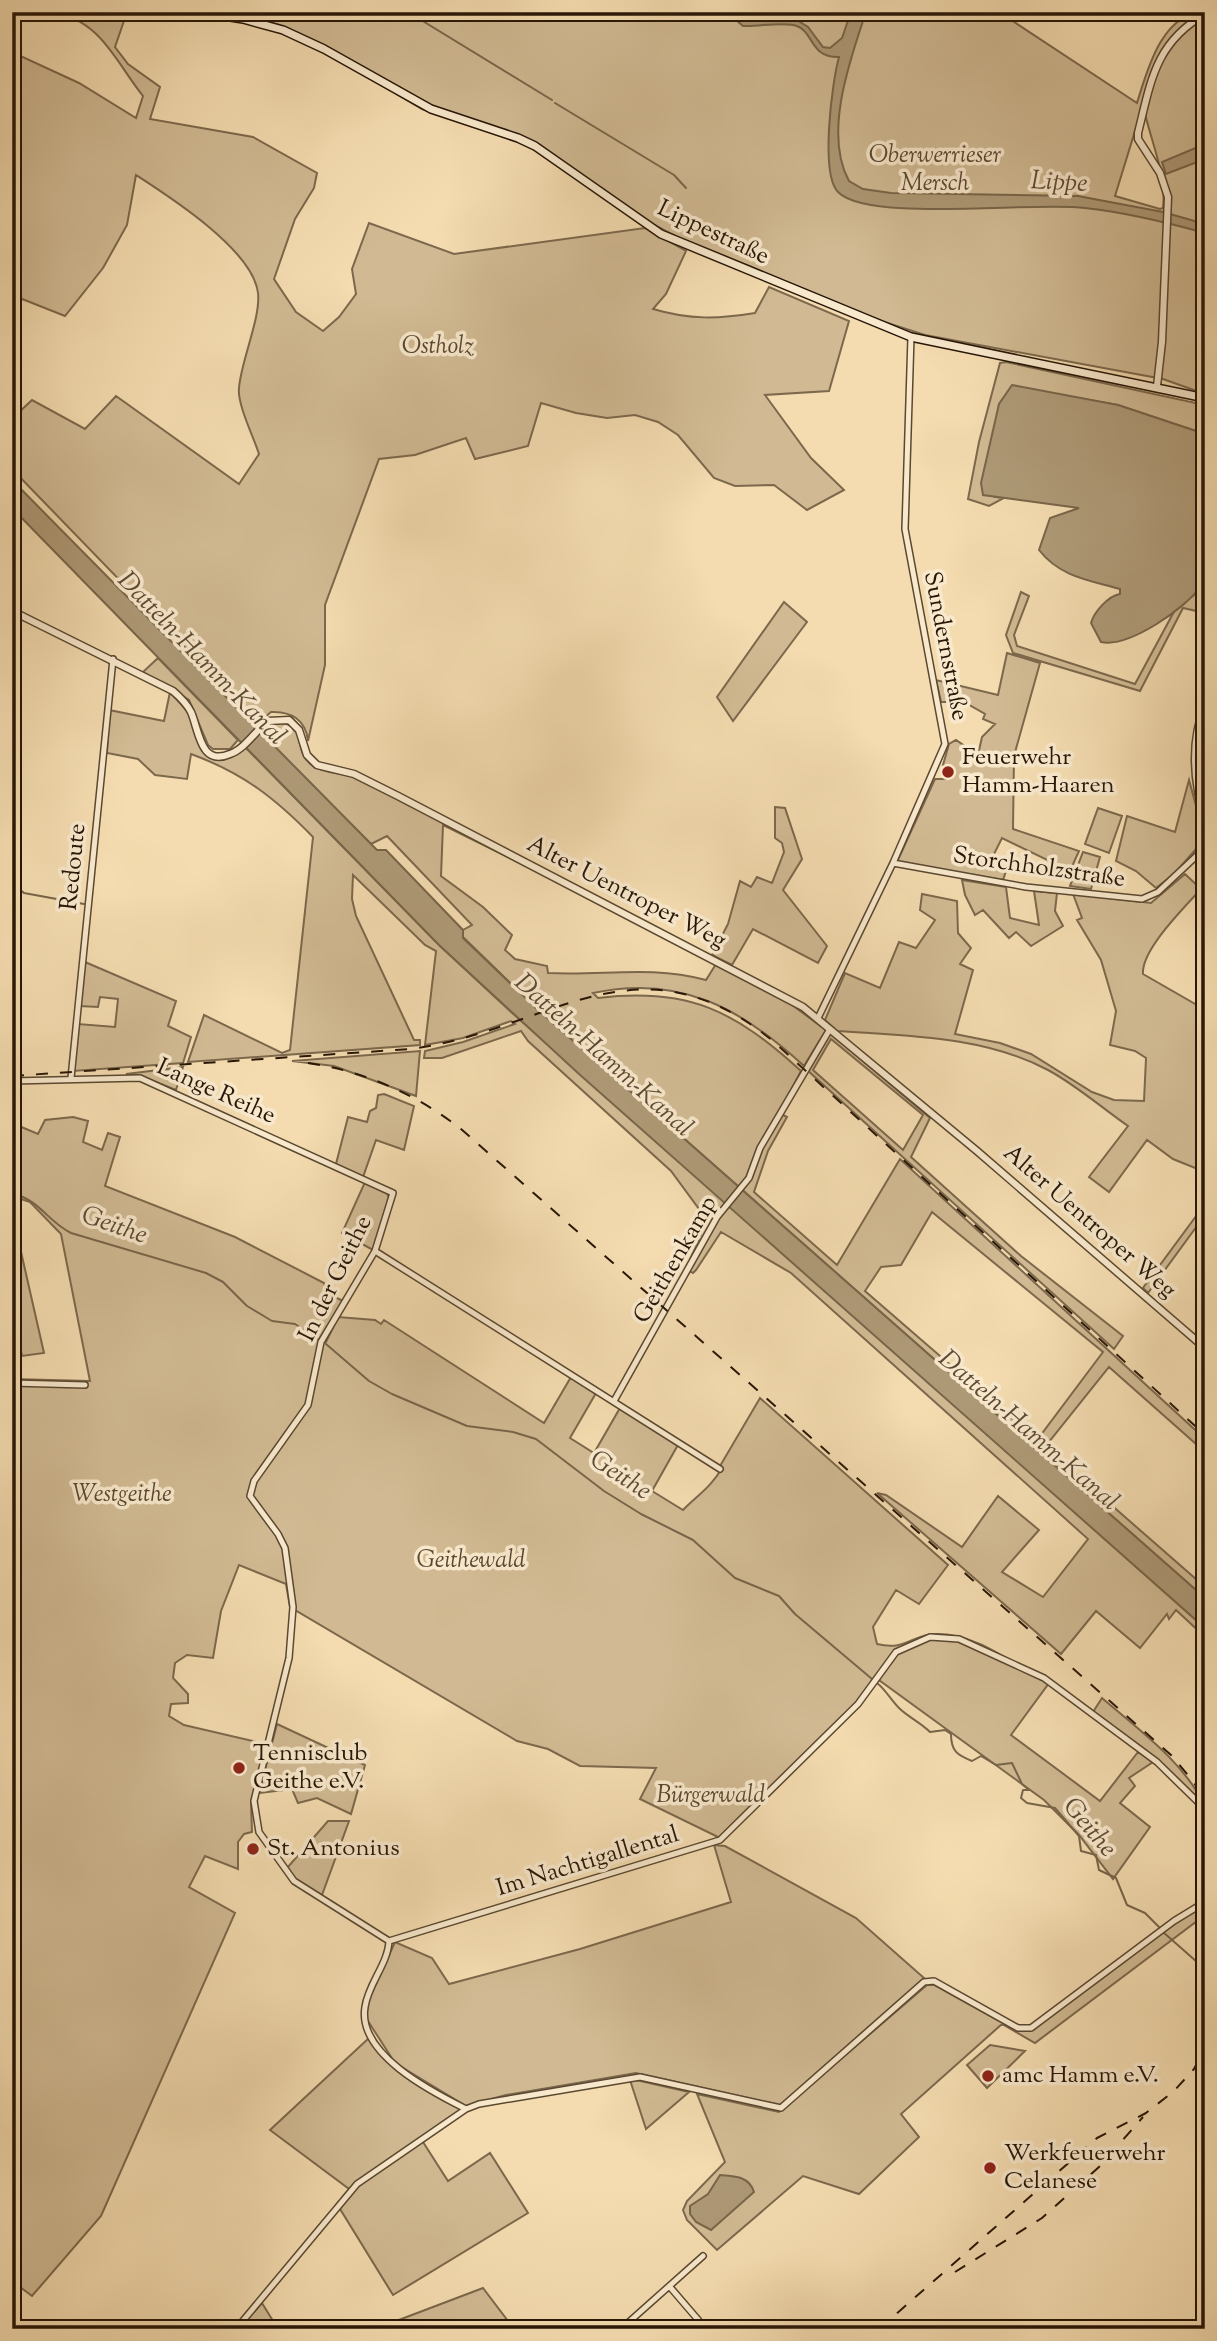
<svg xmlns="http://www.w3.org/2000/svg" width="1217" height="2341" viewBox="0 0 1217 2341" font-family="'Sorts Mill Goudy',serif">
<style>
.green{fill:#d1ba93;stroke:#7c684c;stroke-width:2;fill-rule:evenodd}
.water{fill:#ae9976;stroke:#786549;stroke-width:2}
.lines{fill:none;stroke-linecap:round;stroke-linejoin:round}
.stream{stroke:#786549;stroke-width:2}
.minor-casing{stroke:#5a4830;stroke-width:8}
.tertiary-casing{stroke:#5a4830;stroke-width:9}
.secondary-casing{stroke:#271606;stroke-width:10}
.minor{stroke:#f8e8cc;stroke-width:5}
.tertiary{stroke:#f8e8cc;stroke-width:6}
.secondary{stroke:#f8e8cc;stroke-width:7}
.rail{stroke:#271606;stroke-width:2;stroke-dasharray:12 12;stroke-linecap:butt}
.poi-dot{fill:#8f2418;stroke:#f8e8cc;stroke-width:2.5}
.labels{text-anchor:middle;dominant-baseline:central;stroke-width:7;stroke-linejoin:round;paint-order:stroke}
.park-label{font-size:24px;font-style:italic;fill:#5a4730;stroke:#f8e8cc}
.street-label{font-size:24px;fill:#271606;stroke:#f8e8cc}
.poi-label{font-size:24px;fill:#271606;stroke:#f8e8cc;text-anchor:start}
.water-label{font-size:26px;font-style:italic;fill:#5d4a33;stroke:#f8e8cc}
</style>
<rect width="100%" height="100%" fill="#f4dcb0"/>
<filter id="stains"><feTurbulence type="fractalNoise" baseFrequency=".00286" numOctaves="4"/><feColorMatrix values="0 0 0 0 .2 0 0 0 0 .09 0 0 0 0 .02 0 0 0 .5 -.17"/></filter>
<radialGradient id="worn" r=".72"><stop offset=".6" stop-color="#630" stop-opacity="0"/><stop offset="1" stop-color="#630" stop-opacity=".3"/></radialGradient>
<path class="green" d="M52 12H127L115 47 128 64 160 87 150 119 253 137 317 173 314 188 295 219 274 279 296 312 323 331 339 317 356 294 352 269 369 223 454 254 645 228 686 251 666 294 653 309C690 320 718 319 755 313L769 287 849 321 829 391 765 395 811 458 844 490 807 510 774 485 735 486 714 478 678 435 658 422 635 415 607 418 576 413 541 403 528 446 475 459 466 438 415 455 379 459 325 605V665L308 741C306 720 291 711 271 712L258 723 12 469V415H16L32 400 85 429 116 396 239 484 259 454C254 438 237 404 239 388 241 361 261 317 258 293 253 250 170 197 136 175L127 225 103 268 65 316 12 295V52L79 83 136 118 143 96C115 61 101 20 52 12Z
M999 12 1137 103C1147 71 1162 12 1205 12V394L1163 379 925 335 844 309 685 241 637 216 529 146 422 109 324 51 283 33 245 20 176 13ZM1143 105C1150 140 1167 174 1163 208L1160 209 1115 196Z
M1006 362 1205 405V434L1118 405 1071 397 995 497 1004 498 989 506 968 499 979 442 1000 363Z
M1205 551V613L1183 608 1140 691 1013 653 1006 635 1021 592 1029 596 1014 635 1017 646 1135 684 1176 608 1194 595 1202 579 1198 559Z
M784 602 807 622 733 721 717 697Z
M1007 653 1040 663 1014 756 1013 829 1079 851 1070 871 1002 838 992 858 1008 865 1003 880 897 862 935 779H950L954 770 943 765 949 744 956 740 978 755 982 737 995 724 983 719 985 714 964 702H941L936 680 998 695Z
M158 658 238 740 230 749H213L208 745 189 700 143 672Z
M170 692 188 712 202 751C218 764 231 758 245 747L439 945 510 1011 1205 1628V1637L1176 1610 1169 1619 1167 1614 1140 1648 1096 1611 1061 1654 877 1493 886 1495 962 1547 998 1496 1039 1530 1002 1572 1043 1597 1088 1539 791 1273 721 1232 696 1270 693 1273 686 1269 707 1220 671 1171 528 1041 521 1031 442 1058H424L425 1051 463 1042 515 1024 511 1021 463 1038 425 1045 436 951 425 945 353 875 352 899 356 916 414 1040H420V1045L188 1062 204 1015 282 1053 290 1050 313 837C275 798 243 773 191 754L187 779 155 775 138 759 107 753 109 710 164 721Z
M270 722C314 722 288 748 313 766 326 775 345 772 359 779 419 806 477 841 536 871L443 825 441 876 483 907 512 935 505 950 515 959 547 966 548 973C604 976 649 965 706 980L716 964 792 1005 826 1030 804 1066C742 1009 680 974 593 993L598 998C689 987 735 1011 801 1071L779 1113 787 1117 768 1151 754 1192 837 1265 900 1159 1205 1439V1452L1109 1367 1045 1447 1205 1587V1598L537 1009 463 937V930L472 925 387 836 371 844 260 733ZM932 1212 1103 1352 1037 1440 865 1291 881 1267 901 1265Z
M1189 780 1205 839 1174 874 1156 888 1136 871 1116 861 1127 816 1175 832Z
M775 807 785 808 802 859 783 890 827 946 818 963 753 929 732 965 712 955 728 924 740 881 751 887 757 877 772 883 784 852 782 843 775 838Z
M1098 808 1122 816 1109 853 1085 844Z
M1083 852 1100 857 1091 889 1070 886Z
M1185 874 1201 889C1184 908 1141 950 1143 974L1197 1005 1201 1000 1205 1002V1172L1173 1159 1147 1140 1109 1192 1089 1177 1128 1126C1102 1108 1076 1085 1048 1070 984 1036 908 1036 837 1031L825 1020 845 973 880 988 899 942 916 948 935 920 920 910 922 894 957 901 958 933 971 948 960 964 973 970 955 1034 1000 1043 1031 1054 1092 1092 1114 1100 1144 1101 1146 1058 1135 1051 1110 1045 1116 1011 1101 960 1077 920 1082 918 1073 894 1151 903Z
M962 880 1006 887 1010 918 1039 925 1034 891 1057 893 1055 911 1063 926 1031 946 1016 932 1009 938 983 910 975 915 965 895Z
M85 962 176 1001 168 1026 191 1037 183 1063 73 1071 78 1024 115 1027 118 999 100 997 98 1007 80 1006Z
M830 1033 930 1118 911 1157 1021 1256 1123 1336 1114 1349 806 1069ZM831 1039 923 1115 903 1150 813 1070Z
M420 1051 416 1096 334 1066 292 1061Z
M183 1067 176 1090 138 1075 126 1074Z
M384 1094 414 1106 404 1150 376 1140 363 1177 336 1164 348 1117 367 1122 370 1111 376 1108 378 1095Z
M73 1117 88 1121 83 1142 102 1150 108 1133 120 1137 105 1186 235 1237 324 1283 327 1293 343 1301 320 1338 326 1342 338 1317 375 1320 381 1324 384 1320 544 1423 571 1377 596 1393 570 1438 594 1453 620 1408 679 1443 652 1491 683 1510C697 1496 712 1486 722 1468L720 1466 760 1398 948 1565 919 1604 896 1590 873 1627 877 1644C906 1651 911 1635 935 1634 978 1633 1012 1664 1049 1683L1011 1735 1100 1801 1138 1752 1153 1762 1129 1778 1135 1786 1120 1803 1150 1827 1113 1879 1079 1835 1044 1800 876 1678 865 1696 720 1838 640 1799 656 1768 580 1766 548 1749 517 1741 290 1607 286 1584 239 1565 221 1611 213 1658 187 1655 175 1663 173 1678 188 1694V1703L171 1704 169 1716 184 1725 266 1744 251 1802 252 1832 244 1834 238 1842V1869L205 1856 189 1887 235 1913 101 2216 32 2296 12 2281V1379L90 1381 61 1234 30 1202 12 1196V1123L38 1134 45 1120Z
M365 1182 387 1193 390 1200 373 1250 342 1233Z
M1205 1204V1215L1148 1293 1143 1288Z
M19 1243 44 1353 22 1356 20 1346 12 1347V1244Z
M1102 1698C1139 1730 1183 1761 1205 1806L1175 1776 1093 1712Z
M277 1724 365 1765 351 1814 317 1798 298 1803 292 1789 259 1793Z
M328 1821H349L322 1895 296 1880 287 1868Z
M714 1845 725 1846 856 1918 924 1978 780 2105 636 2073 506 2095 466 2106 395 2063 366 2018 369 1999 395 1942 432 1958 449 1984 580 1949 731 1902Z
M1205 1905V1915L1035 2043 1002 2024 901 2114 919 2137 859 2194 803 2176 717 2250 687 2220 683 2210 687 2201 725 2162 697 2094 779 2112 927 1985H934L1017 2031H1030L1174 1923Z
M370 2037C398 2077 422 2090 467 2111L423 2142 448 2181 490 2153 528 2213 393 2295 337 2204 349 2189 270 2130Z
M990 2045 1025 2051 987 2088 967 2065Z
M630 2080H636L689 2092 646 2129Z
M483 2288 511 2325 505 2329H375Z
M262 2303 278 2329H238Z"/>
<path class="water" d="M727 12H792L789 15 808 27 823 47 830 48 842 38 851 12H866C850 60 823 134 849 181L863 189 891 193 1078 196 1163 212 1205 224V233C1169 223 1122 212 1085 208 1035 201 868 223 838 192 820 174 832 82 839 57 808 58 815 29 793 25 777 22 758 27 743 26Z
M1205 144V159L1166 174 1162 162Z
M1012 385 1118 405 1205 434V551L1198 559 1201 586C1186 608 1129 648 1101 642L1091 623C1094 612 1108 596 1120 594V589C1089 580 1060 577 1039 550L1050 518 1079 508 983 495 981 483 999 404Z
M12 480 371 844 377 850H386L463 930V938L537 1009 1205 1598V1628L579 1074 439 945 12 508Z
M720 2175C734 2176 749 2176 754 2192L711 2230 696 2222 690 2214V2206L708 2194Z"/>
<g class="lines">
<path class="stream" d="M408 12 552 100
M555 103 674 175 686 188
M12 883 24 893 84 904
M12 1193C41 1201 47 1221 71 1233L206 1273 223 1282 247 1306 272 1321 295 1324 318 1339
M326 1344 369 1381 392 1394 467 1426 513 1432 536 1439 604 1491 641 1514 693 1540 735 1578 779 1596 795 1614 872 1679
M877 1683C886 1690 890 1699 899 1708 908 1717 920 1722 930 1732L945 1730 951 1734C951 1751 957 1755 972 1761L981 1756 996 1765 1012 1763 1022 1784 1029 1790H1023L1021 1798 1027 1803 1055 1808 1079 1836 1081 1851 1096 1855 1099 1870 1116 1878 1127 1905 1145 1913 1159 1927
M1163 1932 1197 1962 1205 1991"/>
<g class="minor-casing">
<path id="minor" d="M1205 704C1189 742 1193 783 1205 822
M893 863 1026 887 1142 899 1158 892 1205 848
M818 1018 893 863 945 744 905 529 911 337
M71 1078 113 659
M12 1081 140 1078 393 1193 375 1251 321 1342 308 1405 254 1481 250 1496 278 1534 285 1548 293 1607 289 1658 254 1801 259 1832 294 1881 389 1941
M375 1251 720 1469
M12 1383 85 1385
M614 1401 717 1217 749 1178 760 1148 830 1029
M389 1941 720 1840 858 1704 896 1652 930 1637 959 1639 1044 1678 1157 1762 1205 1809
M389 1941C388 1964 368 1984 365 2007 357 2054 432 2092 466 2109
M670 2287 706 2329
M236 2329 357 2184 466 2109 479 2104 640 2077 781 2108 924 1982 934 1981 1018 2028H1031L1174 1921 1205 1902
M621 2329 703 2256"/>
</g>
<g class="tertiary-casing">
<path id="tertiary" d="M1157 386 1162 342 1168 197 1160 173 1138 139V133C1151 81 1155 43 1205 14
M12 611 173 691C180 697 187 704 191 712 199 730 200 767 230 754 245 749 256 730 268 721L289 720 299 730 307 755 317 765 354 774 398 796 803 1007 977 1151 1205 1348"/>
</g>
<g class="secondary-casing">
<path id="secondary" d="M199 12 243 19 283 30 324 49 431 109 518 138 535 146 661 234 911 337 1205 398"/>
</g>
<use href="#minor" class="minor"/>
<use href="#tertiary" class="tertiary"/>
<use href="#secondary" class="secondary"/>
<path class="rail" d="M308 1063C364 1071 416 1094 461 1129L1171 1755 1193 1781 1205 1800
M12 1076 410 1049C548 1032 636 929 773 1041L1205 1435
M955 2272 1042 2218 1099 2167 1143 2117
M879 2329 1097 2138 1146 2113 1174 2091 1194 2069 1205 2048"/>
</g>
<g class="poi-dot">
<circle cx="948" cy="772" r="7"/>
<circle cx="239" cy="1768" r="7"/>
<circle cx="253" cy="1849" r="7"/>
<circle cx="988" cy="2076" r="7"/>
<circle cx="990" cy="2168" r="7"/>
</g>
<g class="labels">
<g class="park-label">
<text x="935" y="156">Oberwerrieser<tspan x="935" dy="28">Mersch</tspan></text>
<text x="438" y="347">Ostholz</text>
<text x="122" y="1495">Westgeithe</text>
<text x="471" y="1561">Geithewald</text>
<text x="711" y="1796">Bürgerwald</text>
</g>
<g class="street-label">
<text transform="translate(713 233) rotate(25)">Lippestraße</text>
<text transform="translate(945 646) rotate(79)">Sundernstraße</text>
<text transform="translate(74 867) rotate(-84)">Redoute</text>
<text transform="translate(1039 868) rotate(8)">Storchholzstraße</text>
<text transform="translate(626 893) rotate(27)">Alter Uentroper Weg</text>
<text transform="translate(216 1092) rotate(24)">Lange Reihe</text>
<text transform="translate(1089 1222) rotate(41)">Alter Uentroper Weg</text>
<text transform="translate(676 1260) rotate(-60)">Geithenkamp</text>
<text transform="translate(336 1279) rotate(-64)">In der Geithe</text>
<text transform="translate(588 1862) rotate(-17)">Im Nachtigallental</text>
</g>
<g class="poi-label">
<text x="962" y="758">Feuerwehr<tspan x="962" dy="28">Hamm-Haaren</tspan></text>
<text x="253" y="1754">Tennisclub<tspan x="253" dy="28">Geithe e.V.</tspan></text>
<text x="267" y="1849">St. Antonius</text>
<text x="1002" y="2076">amc Hamm e.V.</text>
<text x="1004" y="2154">Werkfeuerwehr<tspan x="1004" dy="28">Celanese</tspan></text>
</g>
<g class="water-label">
<text transform="translate(1059 183) rotate(3)">Lippe</text>
<text transform="translate(201 659) rotate(46)">Datteln-Hamm-Kanal</text>
<text transform="translate(603 1056) rotate(42)">Datteln-Hamm-Kanal</text>
<text transform="translate(114 1226) rotate(19)">Geithe</text>
<text transform="translate(1028 1431) rotate(41)">Datteln-Hamm-Kanal</text>
<text transform="translate(620 1476) rotate(33)">Geithe</text>
<text transform="translate(1089 1828) rotate(50)">Geithe</text>
</g>
</g>
<rect width="1217" height="2341" fill="none" stroke="#f4dcb0" stroke-width="42"/>
<rect x="14" y="14" width="1189" height="2313" fill="none" stroke="#271606" stroke-width="3.5"/>
<rect x="21" y="21" width="1175" height="2299" fill="none" stroke="#271606" stroke-width="2"/>
<rect width="100%" height="100%" filter="url(#stains)"/>
<rect width="100%" height="100%" fill="url(#worn)"/>
</svg>
